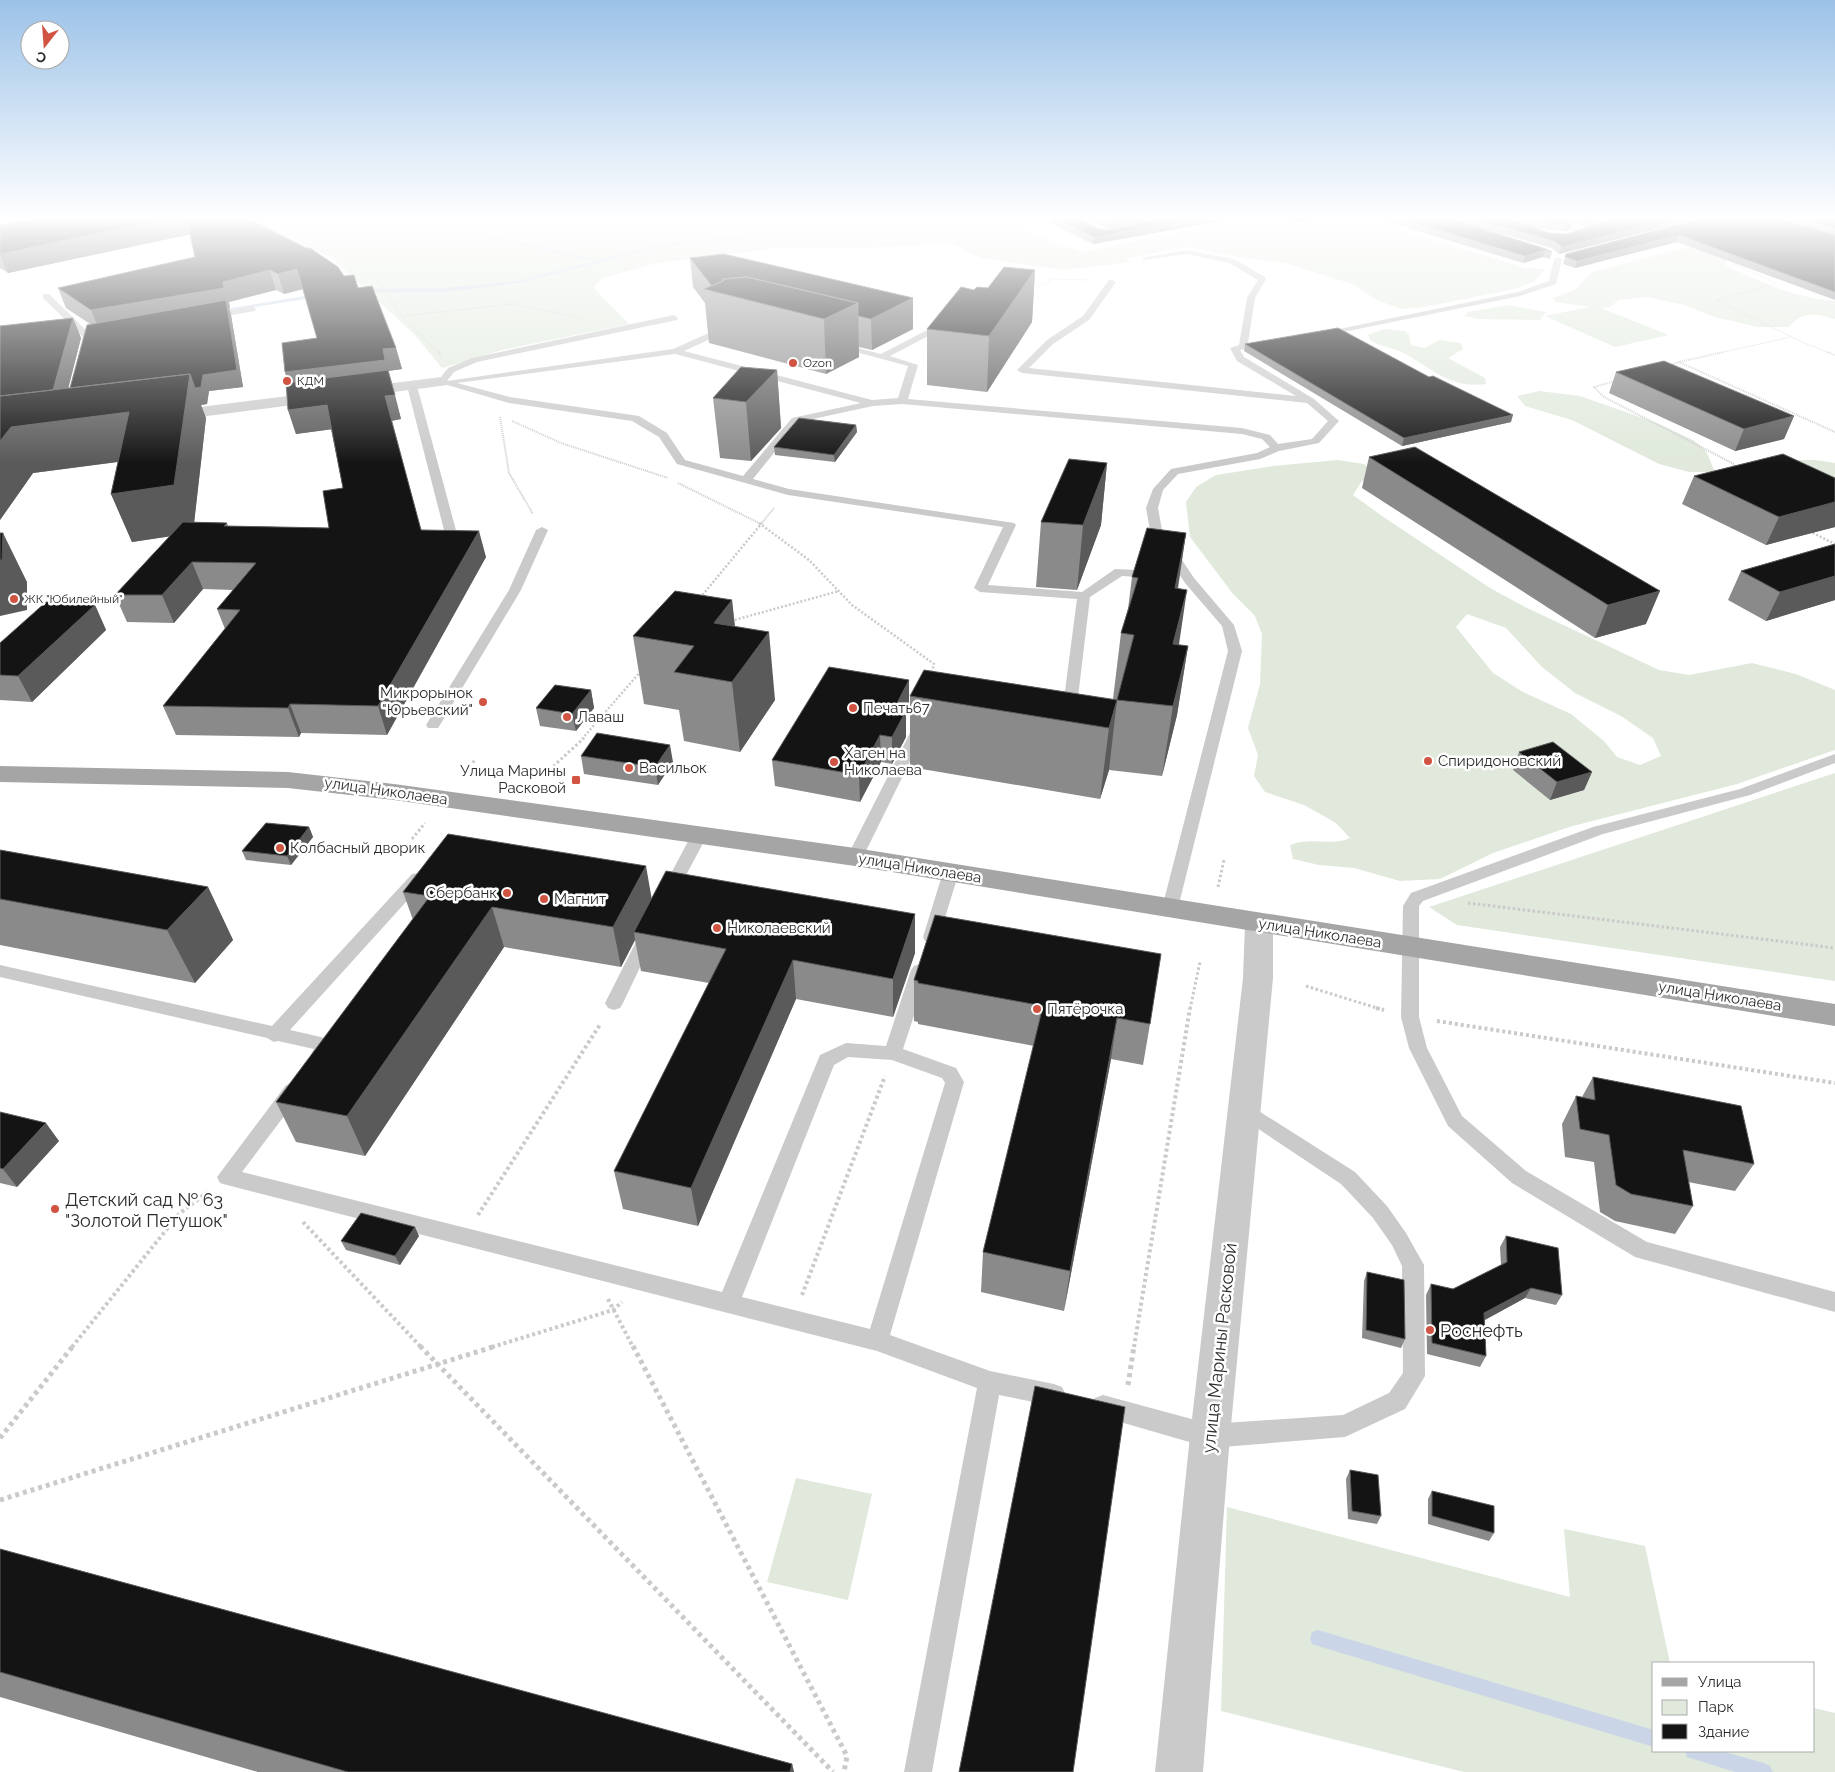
<svg xmlns="http://www.w3.org/2000/svg" width="1835" height="1772" viewBox="0 0 1835 1772" font-family="Raleway,sans-serif">
<style>
.green{fill:#e0e9dc;fill-rule:evenodd}
.lines{fill:none;stroke-linecap:round;stroke-linejoin:round}
.stream{fill:#cad6e7;fill-rule:evenodd}
.path-far5{stroke:#cacaca;stroke-width:1;stroke-dasharray:1 1;stroke-linecap:butt}
.path-far4{stroke:#cacaca;stroke-width:2;stroke-dasharray:1 1;stroke-linecap:butt}
.path-far3{stroke:#cacaca;stroke-width:2.5;stroke-dasharray:2 2;stroke-linecap:butt}
.path-far2{stroke:#cacaca;stroke-width:3;stroke-dasharray:2.5 2.5;stroke-linecap:butt}
.path-far1{stroke:#cacaca;stroke-width:4;stroke-dasharray:3 3;stroke-linecap:butt}
.path{stroke:#cacaca;stroke-width:5;stroke-dasharray:4 4;stroke-linecap:butt}
.service{fill:#cacaca;fill-rule:evenodd}
.minor{fill:#cacaca;fill-rule:evenodd}
.tertiary{fill:#cacaca;fill-rule:evenodd}
.primary{fill:#a5a5a5;fill-rule:evenodd}
.wall{fill:#8a8a8a;fill-rule:evenodd}
.shaded-wall{fill:#5a5a5a}
.building{fill:#141414;stroke:#5a5a5a}
.poi-dot{fill:#d15342;stroke:#fff;stroke-width:2}
.labels{text-anchor:middle;dominant-baseline:central;stroke-width:5;stroke-linejoin:round;paint-order:stroke}
.far-poi-label{font-size:12px;fill:#2d2d2d;stroke:#fff;text-anchor:start}
.poi-label{font-size:15px;fill:#2d2d2d;stroke:#fff;text-anchor:start}
.street-label{font-size:15px;fill:#2d2d2d;stroke:#fff}
.near-poi-label{font-size:18px;fill:#2d2d2d;stroke:#fff;text-anchor:start}
.near-street-label{font-size:18px;fill:#2d2d2d;stroke:#fff}
</style>
<rect width="100%" height="100%" fill="#fff"/>
<path class="green" d="M230 216H1034L1019 222 1027 232 1082 252 1251 217 1288 225 1356 217 1526 268 1545 269 1534 282 1514 289 1424 307 1401 309 1377 300 1352 284 1285 263 1243 258 1189 247 1126 258 1130 262 1063 270 980 258 951 243 869 248H777L657 263 603 278 593 287 629 324 502 350 442 368 415 335 331 257Z
M1696 245 1728 258 1725 265C1760 282 1795 298 1835 301V319C1817 314 1802 310 1789 327H1758L1715 317 1684 305 1647 297 1619 300 1610 307 1601 308 1669 335 1615 347 1545 316 1589 307 1556 302 1553 298 1575 290 1592 272Z
M1507 305 1546 312 1540 320 1478 319 1465 316 1468 312Z
M1384 329 1405 331 1409 335 1411 345 1425 348 1439 340 1461 343 1463 349 1448 358 1485 378 1486 384C1445 389 1432 366 1399 351 1389 347 1379 346 1370 340L1368 335Z
M1539 391 1580 396 1657 423 1693 440 1706 451 1715 472H1689L1659 464 1572 420 1525 406 1517 396Z
M1338 460 1364 464 1377 476 1362 481 1353 495 1382 516 1490 588 1525 607 1659 670 1689 675 1752 663 1796 674 1835 690V750L1737 784 1569 827 1493 853 1440 879 1400 881 1354 868 1319 865 1293 859 1290 845C1311 836 1330 847 1350 838L1336 823 1304 805 1265 792 1254 776 1258 755 1248 728 1260 684 1262 634 1255 616 1233 594 1190 537 1186 502 1196 487 1216 475 1273 466ZM1467 614 1506 628 1542 667 1575 693 1621 716 1653 738 1661 756 1640 765 1617 757 1604 741 1571 714 1523 692 1493 673 1456 627Z
M1781 460H1815L1835 463V508Z
M1835 773V981L1457 925 1429 907Z
M796 1478 872 1494 848 1600 767 1582Z
M1227 1507 1570 1597 1564 1529 1645 1546 1670 1663H1654V1751H1814V1708L1835 1713V1772H1464L1221 1711Z"/>
<g class="lines">
<path class="stream" d="M408 216H415L452 228 596 259 598 260 661 245 777 233 855 216H864L777 235 661 247 518 283 443 292H360L362 289 443 288 518 281 595 261 451 230Z
M317 294 319 297 216 313 213 311Z
M1318 1630 1654 1730V1747L1318 1646 1312 1644 1310 1638 1312 1632Z
M1685 1751H1721L1764 1763 1770 1766 1773 1772H1735L1687 1757Z"/>
<path class="path-far5" d="M268 216 348 236 402 316 439 353
M461 220 492 216
M348 236 460 220 464 216
M349 236 375 216
M1243 245 1271 239 1341 216
M1740 263 1734 264 1776 283 1717 300 1804 343 1830 353
M1032 289 1053 279 1090 280
M402 316 513 304 577 317
M1719 353 1791 337"/>
<path class="path-far4" d="M438 352 441 355
M1724 352 1679 362 1835 432
M1827 352 1835 355
M1670 365 1679 362
M1616 381 1594 387 1604 397 1734 464 1732 470
M500 417 509 473 533 514
M512 421 561 443 668 478
M678 483 761 524
M761 524 774 508"/>
<path class="path-far3" d="M759 523 809 560 852 605 934 664 931 674
M1809 531 1835 544
M700 598 762 523
M731 621 839 591
M582 739 641 671"/>
<path class="path-far2" d="M546 773 584 738
M463 774 475 760
M412 839 425 823
M1218 887 1224 860
M1468 903 1835 948
M1306 986 1380 1009
M1190 1009 1200 962"/>
<path class="path-far1" d="M1376 1008 1384 1010
M1437 1021 1835 1083
M478 1215 601 1023
M303 1222 421 1347
M802 1295 885 1076
M608 1299 633 1347
M72 1347 179 1214 209 1191
M492 1347 613 1310 622 1302
M1134 1347 1190 1008"/>
<path class="path" d="M420 1346 833 1772
M633 1346 847 1756 844 1772
M1128 1385 1134 1346
M0 1438 73 1346
M0 1500 496 1346"/>
<path class="service" d="M1091 216H1107L1085 222 1099 228V232H1093L1076 222 1079 218Z
M1532 216H1543L1589 231 1582 233Z
M1582 216H1593L1615 224 1611 226Z
M1187 250 1234 259 1265 277 1266 279 1255 298 1248 343 1266 340 1270 343 1240 350 1244 357 1314 399 1339 421 1319 443 1279 451 1260 459 1178 474 1163 490 1158 508 1162 530 1194 578 1234 625 1242 651 1178 908 1176 912H1164L1162 908 1228 651 1222 626 1185 583 1150 530 1146 508 1153 489 1171 469 1257 453 1270 447 1262 439 1242 434 902 404 873 406 799 422 753 479 789 489 1014 523 1016 525 988 585 1082 592 1115 569 1159 571 1161 574 1159 577 1155 578 1122 576 1090 597 1076 714 1069 718 1062 714 1077 599 980 592 974 588 1003 527 788 495 677 464 659 437 632 421 509 403 437 382 448 368 472 358 674 315 678 318 677 320 477 362 454 372 447 381 673 349 729 324 732 325V329L684 351 872 400 898 398 908 366 834 346 838 343 881 354 931 328 934 329V333L890 356 918 365 908 399 1242 428 1270 435 1278 444 1312 439 1328 421 1307 403 1022 373 1017 370 1047 340 1083 316 1109 280H1112L1116 282 1089 320 1053 344 1029 368 1296 396 1237 361 1230 348 1239 345 1247 298 1258 280 1229 263 1187 254 1145 260 1141 258ZM675 354 861 403 792 418 743 476 685 460 667 433 639 416 510 397 457 383Z
M1558 257 1562 259 1556 284 1520 296 1319 337 1315 334 1518 292 1549 281 1554 259Z
M43 294H49L91 335 87 355 79 353 83 337 43 298Z
M252 306 256 309 255 311 208 319 204 316Z
M409 384 417 386 457 534 455 536 451 537 445 534 407 386Z
M542 527 548 530 521 590 440 725 438 728H428L426 725 509 590 536 530Z
M920 723 927 727 863 857 861 861H849L847 857 913 727Z
M1835 754V763L1750 795 1603 834 1423 901 1419 906V1017L1427 1048 1462 1116 1526 1171 1647 1242 1835 1292V1312L1635 1257 1512 1183 1448 1126 1409 1048 1401 1017 1403 906 1411 893 1593 827 1740 789Z
M700 829 708 834 677 892 675 896H663L661 892 692 834Z
M951 867 957 868 959 872 939 937 937 941H925L923 937 943 872 945 868Z
M418 873 424 874 426 878 424 882 290 1030 334 1040 336 1045C330 1055 326 1064 313 1060L311 1055 314 1049 278 1041 274 1042 267 1038 0 977V965L272 1026 412 874Z
M647 930 653 932 655 936 623 1003 620 1008 614 1010 608 1008 605 1003 639 936 641 932Z
M920 964 926 966 929 970 903 1049 956 1068 964 1082 890 1335 990 1371 1054 1384 1062 1387 1066 1395 1062 1403 1054 1406 999 1395 932 1772H904L977 1388 877 1351 227 1185 220 1183 217 1177 286 1085 293 1083 300 1085 303 1090 300 1095 242 1172 722 1292 820 1055 846 1043 886 1046 911 970 914 966ZM848 1057 892 1060 942 1078 945 1083 870 1329 742 1297 834 1065Z
M1243 1101 1355 1172 1387 1206 1406 1233 1424 1265 1425 1376 1405 1409 1345 1437 1210 1448 1103 1417 1095 1414 1091 1406 1095 1398 1103 1395 1210 1424 1343 1415 1389 1393 1403 1373 1402 1266 1392 1245 1373 1218 1341 1184 1236 1114 1233 1109 1236 1104Z"/>
<path class="minor" d="M442 377 450 382 448 385 168 421 162 420 160 416 162 412 168 411Z"/>
<path class="tertiary" d="M1259 914 1269 917 1273 924V978L1230 1436 1203 1772H1155L1190 1436 1243 978 1245 924 1249 917Z"/>
<path class="primary" d="M0 766 288 772 394 784 855 848 1835 1004V1026L855 866 394 800 288 788 0 782Z"/>
</g>
<path class="wall" d="M243 216 344 276 358 288 396 348 402 369 388 371 401 419 391 421 421 530 486 557 387 735 301 733 299 737 176 735 163 706 225 629 217 609 233 590 203 589 174 623 127 622 115 595 170 536 132 542 111 494 118 462 33 473 0 520V326L73 318 81 338 68 388H70L90 324 66 308 58 288 195 257 190 234 8 273 0 268V225ZM303 289 317 338 285 372 288 382V410L296 434 331 429 343 488 329 528 228 526 227 523 194 522 206 418 201 405 207 404 209 391 243 387 231 315 229 308H230L229 302 276 290 284 294Z
M1051 216H1079L1078 217 1096 228 1110 230 1146 222 1109 229 1091 222 1092 216H1249L1093 244 1050 223Z
M1276 216H1326L1296 223Z
M1368 216H1707L1559 254 1552 248 1478 227 1552 252 1550 259 1543 257 1523 263ZM1599 217 1609 219H1615L1567 234 1549 233 1523 224 1542 229 1565 231 1569 230 1572 224 1560 219 1585 227 1597 224Z
M1711 216H1835V300L1677 242 1575 268 1563 264 1566 254Z
M690 258 913 329 872 350 859 347V357L826 374 709 343 705 303 693 287Z
M1035 270 1032 322 987 392 927 385V329L974 290 988 288Z
M1245 344 1511 422 1402 446 1244 351Z
M777 370 781 428 751 461 720 458 713 398Z
M1616 372 1794 416 1784 439 1735 451 1609 393Z
M856 425 857 432 835 462 775 455 774 447Z
M1369 457 1646 624 1595 638 1362 488Z
M1107 463 1101 525 1077 590 1036 587 1041 522Z
M1694 476 1835 478V527L1766 545 1682 504Z
M1186 533 1178 589 1179 645 1188 646 1177 715 1162 776 1109 770 1100 799 910 767V696L1113 699 1121 633 1128 609 1132 577Z
M1835 544V600L1766 621 1728 600 1741 571Z
M732 600 735 626 775 700 740 752 684 741 679 710 644 704 633 636Z
M95 605 106 630 32 702 0 700V643Z
M909 680V706L906 712V737L892 764 881 762 860 802 775 786 772 760Z
M591 690 594 708 576 731 540 726 536 708Z
M1519 752 1592 772 1584 790 1550 800 1513 770Z
M581 756 673 762 658 785 584 774Z
M309 827 313 837 291 865 246 860 242 851Z
M0 850 208 887 233 940 195 983 0 945Z
M403 892 652 898 915 914V953L893 1017 796 999 698 1226 623 1209 614 1171 709 983 641 971 635 940 621 967 504 947 365 1156 296 1142 276 1102 413 920Z
M914 980 1150 1024 1143 1065 1111 1059 1064 1311 981 1292 983 1252 1034 1046 918 1024V1022L914 1021Z
M1593 1077 1754 1164 1735 1191 1688 1182 1693 1206 1675 1234 1615 1221 1600 1212 1594 1162 1565 1157 1562 1124 1576 1096 1582 1097Z
M0 1112 59 1141 17 1187 0 1183Z
M419 1236 400 1265 346 1250 341 1241Z
M1506 1236 1562 1295 1556 1305 1525 1298 1485 1320 1486 1356 1480 1367 1427 1354 1426 1295 1431 1284 1453 1289 1501 1265 1500 1247Z
M1367 1272 1405 1339 1401 1348 1362 1338 1364 1281Z
M1350 1470 1381 1516 1377 1524 1348 1519 1346 1479Z
M1432 1491 1494 1533 1489 1541 1428 1524V1499Z
M0 1549 792 1764 794 1772H258L0 1697Z"/>
<path class="shaded-wall" d="M182 216H186L192 234 8 273 0 255V254Z
M1140 216H1174L1109 229 1110 222Z
M1211 216H1249L1093 244 1094 237Z
M1297 216H1326L1296 223Z
M1610 216H1638L1609 219Z
M1683 216H1707L1559 254 1562 247Z
M1599 217 1597 224 1585 227 1587 220Z
M1567 224H1572L1569 230 1565 231Z
M1679 235 1677 242 1575 268 1577 261Z
M1545 250 1543 257 1523 263 1525 256Z
M297 269 303 289 284 294 278 274Z
M270 270 276 290 229 302 230 308H229L231 315 243 387 209 391 207 404 201 405 206 418 193 533 132 542 111 494 147 458 33 473 0 520V441L73 318 81 338 60 421 190 374 203 375 99 330 91 310 223 282Z
M1035 270 1032 322 987 392 989 336Z
M913 298V329L872 350 871 319Z
M858 303 859 357 826 374 824 319Z
M396 348 402 369 388 371 292 394 285 372 383 349Z
M777 370 781 428 751 461 746 402Z
M395 395 401 419 391 421 385 396Z
M327 405 334 429 296 434 288 410Z
M1513 415 1511 422 1402 446 1404 438Z
M1794 416 1784 439 1735 451 1744 429Z
M856 425 857 432 835 462 834 455Z
M1107 463 1101 525 1077 590 1083 525Z
M1835 502V527L1766 545 1779 517Z
M479 531 486 557 387 735 378 706Z
M3 533 27 582V610L0 616V560Z
M1186 533 1176 598 1175 588Z
M192 562 203 589 174 623 162 595Z
M1835 576V600L1766 621 1780 592Z
M1187 590 1177 658 1173 644Z
M1660 591 1646 624 1595 638 1608 605Z
M732 600 739 667 714 623Z
M95 605 106 630 32 702 18 676Z
M769 632 775 700 740 752 732 682Z
M1188 646 1177 715 1162 776 1173 706Z
M909 680V706L906 712V737L892 764V737L894 709Z
M591 690 594 708 576 731 572 714Z
M1117 700 1109 770 1100 799 1109 728Z
M290 704 301 733 299 737 288 708Z
M880 735 881 762 860 802 859 775Z
M670 745 673 762 658 785 655 767Z
M1592 772 1584 790 1550 800 1557 782Z
M309 827 313 837 291 865 287 856Z
M646 866 653 906 634 932 635 940 621 967 613 927Z
M208 887 233 940 195 983 167 930Z
M492 907 504 947 365 1156 347 1116Z
M915 914V953L893 1017V979Z
M793 960 796 999 698 1226 691 1188Z
M1117 1018 1111 1059 1064 1311 1070 1271Z
M46 1123 59 1141 17 1187 3 1169Z
M415 1227 419 1236 400 1265 395 1256Z
M1531 1288 1525 1298 1479 1323 1484 1313Z
M792 1764 794 1772H790Z"/>
<path class="building" d="M47 216H182L0 254V225Z
M186 216H243L306 248H310L338 267 344 276 354 275 358 288 372 286 396 348 383 349 385 360 285 372 282 343 317 338 297 269 278 274 270 270 223 282 224 288 91 310 58 288 195 257Z
M1051 216H1076L1096 228 1110 230 1170 216H1211L1094 237Z
M1094 216H1140L1110 222Z
M1392 216H1442L1546 249 1552 252 1545 250 1525 256Z
M1464 216H1503L1549 233 1567 234 1622 216H1683L1562 247 1554 241Z
M1523 216H1552L1572 224H1567L1544 222Z
M1574 216H1597L1599 217 1587 220Z
M1711 216H1772L1835 235V292L1679 235 1577 261 1565 257 1566 254Z
M1794 216H1819L1835 221V228Z
M724 254 913 298 871 319 858 316V303L747 277 723 279V281L712 286 690 258Z
M1004 267 1035 270 989 336 927 329 961 287 974 290 977 287 988 288Z
M747 277 858 303 824 319 704 289 723 281V279Z
M226 300 237 370 203 375 201 387 195 388 190 374 70 388 87 325Z
M73 318 53 390 0 396V326Z
M1338 328 1429 377 1433 376 1513 415 1404 438 1245 344Z
M1664 361 1794 416 1744 429 1616 372Z
M741 367 777 370 746 402 713 398Z
M388 370 395 395 385 396 421 530 479 531 378 706 290 704 288 708 163 706 240 610 217 609 256 563 192 562 162 595H115L183 522 227 523 224 526 329 528 323 491 343 488 327 405 288 410 286 383Z
M190 374 174 485 111 494 129 412 11 427 0 441V396Z
M799 418 856 425 834 455 774 447Z
M1415 447 1660 591 1608 605 1369 457Z
M1783 454 1835 478V502L1779 517 1694 476Z
M1069 459 1107 463 1083 525 1041 522Z
M1147 528 1186 533 1175 588 1187 590 1173 644 1188 646 1173 706 1117 700 1134 635 1121 633 1138 578 1132 577Z
M0 533H3L2 560H0Z
M1835 544V576L1780 592 1741 571Z
M675 591 732 600 714 623 769 632 732 682 674 672 694 646 633 636Z
M46 602 95 605 18 676 0 675V643Z
M829 667 909 680 894 709 906 711 892 737 880 735 859 775 772 760Z
M924 670 1117 700 1109 728 910 696Z
M555 685 591 690 572 714 536 708Z
M597 733 670 745 655 767 581 756Z
M1553 742 1592 772 1557 782 1519 752Z
M266 823 309 827 287 856 242 851Z
M448 834 646 866 613 927 492 907 347 1116 276 1102 430 896 403 892Z
M0 850 208 887 167 930 0 899Z
M666 871 915 914 893 979 793 960 691 1188 614 1171 726 949 634 932Z
M935 915 1161 954 1150 1024 1117 1018 1070 1271 983 1252 1043 1006 918 983V981L914 980Z
M1593 1077 1741 1106 1754 1164 1683 1150 1693 1206 1631 1194 1616 1185 1609 1135 1580 1129 1576 1096 1595 1100Z
M0 1112 46 1123 3 1169 0 1168Z
M361 1213 415 1227 395 1256 341 1241Z
M1506 1236 1558 1248 1562 1295 1531 1288 1484 1313 1486 1356 1432 1343 1431 1284 1453 1289 1507 1262Z
M1367 1272 1404 1280 1405 1339 1366 1330Z
M1035 1386 1125 1407 1073 1772H959Z
M1350 1470 1378 1475 1381 1516 1352 1511Z
M1432 1491 1494 1506V1533L1432 1516Z
M0 1549 792 1764 790 1772H348L0 1672Z"/>
<linearGradient id="sky" x2="0" y2="1"><stop stop-color="#9cc2e8"/><stop offset="0.47" stop-color="#fff"/><stop offset="1" stop-color="#fff" stop-opacity="0"/></linearGradient>
<rect width="1835" height="464" fill="url(#sky)"/>
<g class="poi-dot">
<circle cx="793" cy="363" r="5"/>
<circle cx="287" cy="381" r="5"/>
<circle cx="14" cy="599" r="5"/>
<circle cx="483" cy="702" r="5"/>
<circle cx="853" cy="708" r="5"/>
<circle cx="567" cy="717" r="5"/>
<circle cx="1428" cy="761" r="5"/>
<circle cx="834" cy="762" r="5"/>
<circle cx="629" cy="768" r="5"/>
<rect x="571" y="775" width="10" height="10" rx="2.5"/>
<circle cx="280" cy="848" r="5"/>
<circle cx="507" cy="893" r="5"/>
<circle cx="544" cy="899" r="5"/>
<circle cx="717" cy="928" r="5"/>
<circle cx="1037" cy="1009" r="5"/>
<circle cx="55" cy="1209" r="5"/>
<circle cx="1430" cy="1330" r="5"/>
</g>
<g class="labels">
<g class="far-poi-label">
<text x="803" y="363">Ozon</text>
<text x="297" y="381">КДМ</text>
<text x="24" y="599">ЖК "Юбилейный"</text>
</g>
<g class="poi-label">
<text x="473" y="693" text-anchor="end">Микрорынок<tspan x="473" dy="17">"Юрьевский"</tspan></text>
<text x="863" y="708">Печать67</text>
<text x="577" y="717">Лаваш</text>
<text x="844" y="753">Хаген на<tspan x="844" dy="17">Николаева</tspan></text>
<text x="1438" y="761">Спиридоновский</text>
<text x="639" y="768">Васильок</text>
<text x="566" y="771" text-anchor="end">Улица Марины<tspan x="566" dy="17">Расковой</tspan></text>
<text x="290" y="848">Колбасный дворик</text>
<text x="497" y="893" text-anchor="end">Сбербанк</text>
<text x="554" y="899">Магнит</text>
<text x="727" y="928">Николаевский</text>
<text x="1047" y="1009">Пятёрочка</text>
</g>
<g class="street-label">
<text transform="translate(386 791) rotate(8)">улица Николаева</text>
<text transform="translate(920 868) rotate(9)">улица Николаева</text>
<text transform="translate(1320 933) rotate(9)">улица Николаева</text>
<text transform="translate(1720 996) rotate(9)">улица Николаева</text>
</g>
<g class="near-poi-label">
<text x="65" y="1199">Детский сад № 63<tspan x="65" dy="21">"Золотой Петушок"</tspan></text>
<text x="1440" y="1330">Роснефть</text>
</g>
<g class="near-street-label">
<text transform="translate(1219 1348) rotate(-84)">улица Марины Расковой</text>
</g>
</g>
<rect x="1652" y="1662" width="162" height="90" fill="#ffffff" stroke="#ababab"/>
<rect x="1662" y="1678" width="25" height="8" fill="#a5a5a5" stroke="#ababab"/>
<text x="1698" y="1687" font-size="15" fill="#2d2d2d">Улица</text>
<rect x="1662" y="1700" width="25" height="15" fill="#e0e9dc" stroke="#ababab"/>
<text x="1698" y="1712" font-size="15" fill="#2d2d2d">Парк</text>
<rect x="1662" y="1724" width="25" height="15" fill="#141414" stroke="#ababab"/>
<text x="1698" y="1737" font-size="15" fill="#2d2d2d">Здание</text>
<g transform="translate(45 45) rotate(197)"><circle r="24" fill="#ffffff" stroke="#ababab"/>
<path d="M0-4L9 19L0 12L-9 19Z" fill="#d15342"/>
<text y="-8" font-size="14" font-weight="bold" text-anchor="middle" fill="#2d2d2d">С</text>
</g>
</svg>
